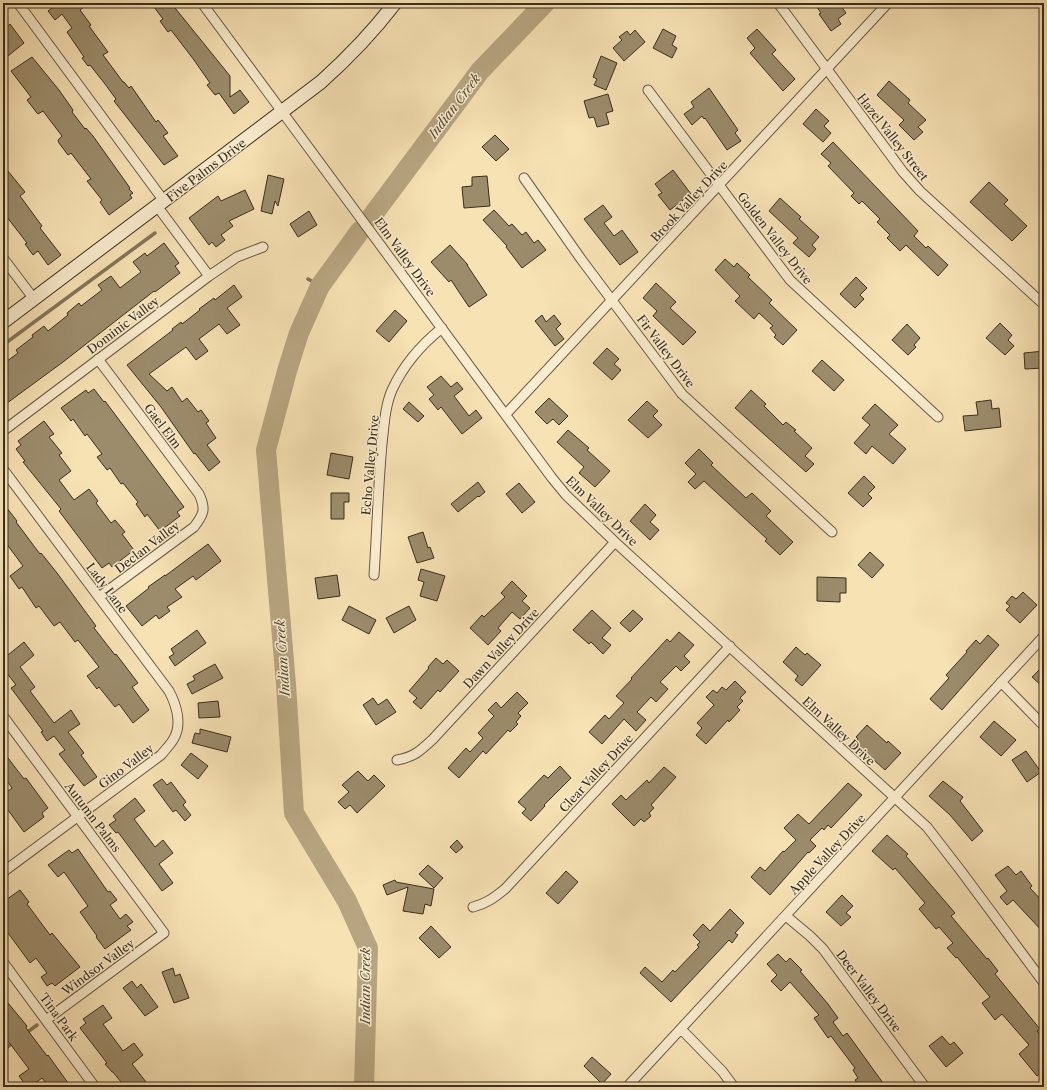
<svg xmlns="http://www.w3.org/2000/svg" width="1047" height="1090" viewBox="0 0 1047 1090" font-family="'Libre Caslon Text',serif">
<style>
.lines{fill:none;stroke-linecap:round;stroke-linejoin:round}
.stream{stroke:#857559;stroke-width:3.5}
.river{stroke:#b7a581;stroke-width:20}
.building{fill:#9c8c6c;stroke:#3a2e1d}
.street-casing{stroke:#695b43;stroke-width:11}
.secondary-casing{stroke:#3a2e1d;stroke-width:15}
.street{stroke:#faecce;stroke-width:9}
.secondary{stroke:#faecce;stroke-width:13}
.labels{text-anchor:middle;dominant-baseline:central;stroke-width:3;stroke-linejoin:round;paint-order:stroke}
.street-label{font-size:12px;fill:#3a2e1d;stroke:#faecce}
.water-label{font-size:13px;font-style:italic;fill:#594c36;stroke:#faecce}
</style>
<rect width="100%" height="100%" fill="#f7e2b4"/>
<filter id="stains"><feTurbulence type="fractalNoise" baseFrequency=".005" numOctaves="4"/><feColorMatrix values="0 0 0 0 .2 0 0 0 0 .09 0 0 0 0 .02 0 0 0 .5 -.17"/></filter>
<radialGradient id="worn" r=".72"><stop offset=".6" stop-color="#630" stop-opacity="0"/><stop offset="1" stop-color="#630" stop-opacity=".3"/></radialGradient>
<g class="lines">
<path class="stream" d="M308 279 320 286
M3 345 155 233
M25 1034 37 1025
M3 1050 14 1042
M3 1080 8 1087"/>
<path class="river" d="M372 216 480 71 545 3
M360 231 320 286 299 333 287 371 266 450 286 684 294 813 347 901 368 948 364 1087"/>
</g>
<path class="building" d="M59 3H89L80 10 91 25 89 26 108 52 103 55 123 82H124L129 88 131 86 156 122 158 120 168 133 163 136 178 156 164 165 114 101 116 99 105 84 90 65 88 66 82 58 84 57 67 32 72 28 62 14 55 20 48 11Z
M151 3H171L230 76V97L240 90 249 102 234 114 219 93 215 95 207 85 210 83 194 60 171 30 168 32 160 21 163 19Z
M814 3H839L846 13 838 19 841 24 831 31 819 14 821 13Z
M3 18 8 26 10 24 24 43 3 60Z
M663 29 676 36 672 45 677 48 672 58 653 48Z
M757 29 776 50 772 54 795 79 783 91 750 53 755 48 747 38Z
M635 30 645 42 624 61 613 48 622 40 619 37 627 31 630 35Z
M601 56 617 63 606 90 594 85 597 79 593 77Z
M32 57 59 90 73 110 72 112 85 129 86 128 93 136 130 188 129 189 133 193 130 195 132 198 109 215 100 202 102 200 87 181 91 179 71 153 68 155 59 143 58 140 62 136 43 111 38 114 37 113 27 100 31 97 11 71Z
M889 81 910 100 908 103 926 120 918 127 923 132 914 140 899 125 904 120 877 95Z
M709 88 738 130 735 133 741 141 727 150 705 118 704 119 702 116 692 125 684 114 694 107 691 102Z
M608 94 613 111 606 113 609 124 597 127 594 117 589 118 584 101Z
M816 109 829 121 824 126 831 133 823 142 803 124Z
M495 135 509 149 496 161 482 147Z
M833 142 918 231 914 236 926 248 928 246 948 265 938 276 906 245 900 251 887 238 890 235 877 222 880 219 862 201 859 204 851 196 854 193 828 166 831 163 821 154Z
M3 165 25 192 20 196 42 226 40 228 61 255 48 265 38 251 33 255 25 244 27 243 3 212Z
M673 170 691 194 670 210 658 195 662 193 655 184Z
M268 175 284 179 278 206 275 201 272 214 261 211Z
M487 176 490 206 464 208 462 187 472 186V177Z
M989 182 1008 200 1004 204 1027 226 1012 241 970 202Z
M245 190 254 209 229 221 233 226 221 235 225 240 216 247 212 242 209 245 189 218 218 196 221 201Z
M780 198 801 217 799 219 819 237 812 245 816 249 809 257 793 243 798 238 769 211Z
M603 205 612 217 604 223 614 236 622 230 638 252 620 265 584 219Z
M494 210 509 226 512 224 522 235 526 232 534 243 538 240 546 250 522 268 506 247 507 246 483 220Z
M309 211 317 225 298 237 290 224Z
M164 243 179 263 175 266 180 273 155 292 154 291 63 362 3 406V364L18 353 16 350 33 337 32 335 44 326 48 331 68 315 67 313 79 303 81 306 102 290 98 285 111 276 120 288 141 272 133 262 145 253 147 256Z
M450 245 468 265H467L487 295 469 307 451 280 449 282 431 262Z
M725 259 734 267 737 263 750 275 748 277 772 300 769 303 797 330 783 345 774 337 776 335 770 328 773 326 759 313 754 319 735 301 740 296 715 270Z
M856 277 867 288 860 295 864 299 855 308 840 294Z
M656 283 676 302 670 308 696 332 683 345 653 316 657 311 643 298Z
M234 285 242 297 227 308 240 325 227 334 219 324 199 339 208 351 196 360 186 347 149 374 167 391 172 387 182 402 187 398 198 412 201 410 209 421 206 423 216 438 207 445 220 462 209 471 195 453 194 454 161 407 127 365 173 330 172 329 181 322 182 324 200 310 199 309 214 298 215 300Z
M395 310 407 321 389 342 376 331Z
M542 315 546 322 554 315 561 324 556 329 564 339 555 346 535 321Z
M1000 323 1012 335 1008 340 1014 346 1005 355 986 338Z
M907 324 920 338 914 345 916 347 908 355 892 340Z
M607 348 619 359 614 364 621 370 612 380 593 363Z
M1044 351V368L1025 369 1024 353Z
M822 360 844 380 834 391 812 371Z
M441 376 451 387 457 382 463 389 454 396 469 416 476 410 482 418 462 434 441 407 438 410 429 399 434 395 427 387Z
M94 389 104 402 105 401 184 507 177 512 180 516 160 531 147 514 145 517 136 504 138 502 123 483 121 484 110 468 107 470 97 457 102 454 87 434 85 436 73 419 71 421 61 408 86 390 88 393Z
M751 390 766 404 764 406 783 425 786 422 796 430 794 431 812 448 805 456 814 464 806 472 735 408Z
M549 398 568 416 559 425 553 419 547 424 535 412Z
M991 400 992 409 999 408 1001 427 965 431 963 416 978 415 976 402Z
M647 401 658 411 653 416 662 425 648 438 628 420Z
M409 402 424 416 418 422 403 409Z
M875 404 898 425 889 434 906 449 893 464 872 446 866 454 854 443 870 425 862 418Z
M44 421 54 434 49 437 62 453 59 455 71 471 59 480 74 500 89 489 98 501 96 503 111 523 115 520 125 532 122 534 134 550 112 567 109 563 102 568 59 511 61 509 23 462 25 461 16 449 21 445 18 441Z
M568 430 589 448 587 450 610 471 595 487 579 473 584 467 557 442Z
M699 449 713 463 711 465 746 498 752 493 771 511 766 516 793 542 780 555 765 541 767 539 704 481 695 489 688 482 696 474 685 463Z
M331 453 353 457 349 479 327 475Z
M864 476 875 487 868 494 872 498 863 507 848 493Z
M478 482 485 492 479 497 478 496 458 512 451 504Z
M519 483 535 502 522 513 506 494Z
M331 493H349V502H344V519H331Z
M3 503 17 521 16 522 40 554 41 553 57 573 96 626 94 628 115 655 116 654 138 683 132 687 149 710 133 723 119 704 115 707 99 687 97 689 87 676 99 667 78 640 75 642 60 622 54 626 39 606 36 608 22 587 19 589 10 576 23 566 3 539Z
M645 504 656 515 650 522 659 530 650 540 630 521Z
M423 532 428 548 430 547 434 558 417 563 408 537Z
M208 544 221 561 196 580 193 576 175 589 182 597 167 607 170 611 159 619 156 615 142 626 126 606 149 588 148 587 165 575V576Z
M870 552 884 565 872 578 858 565Z
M421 569 445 576 437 601 420 596 424 582 418 580Z
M337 575 340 596 318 599 315 578Z
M817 577 846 578V593H840V602L817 601Z
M512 581 527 596 522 601 530 608 520 619 512 612 498 628 501 631 488 645 470 628 482 615 484 617 505 597 501 593Z
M1023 592 1037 605 1020 623 1006 610 1010 606 1006 603 1012 596 1016 599Z
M349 606 376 620 369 634 342 620Z
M409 606 416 620 394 633 386 618Z
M592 610 611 628 602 638 611 645 603 654 591 642 589 644 573 630Z
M633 610 643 619 630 632 620 623Z
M197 630 206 643 175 666 169 657 174 654 171 649Z
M679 632 694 645 684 656 690 662 681 671 676 666 660 682 668 689 656 702 651 697 637 712 646 720 636 731 624 719 602 744 589 732 605 715 609 719 624 703 616 696 632 679 631 678 667 639 670 642Z
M988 635 999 645 942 710 930 699 949 678 946 675 967 652 966 651 976 640 980 644Z
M24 642 34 655 20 667 35 687 30 691 54 723 71 710 80 724 68 732 84 753 81 755 97 777 84 786 59 754 65 750 54 736 47 741 41 732 43 731 11 688 16 685 3 668V659Z
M796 647 805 655 807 653 821 665 802 686 795 680 798 676 783 662Z
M436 658 443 664 447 660 459 671 440 692 438 690 421 709 413 702 417 698 409 691 429 668 428 667Z
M215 664 223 678 192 694 187 684 195 680 193 676Z
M1044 665V688L1032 677Z
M735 681 746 692 740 698 743 701 737 707 740 710 729 722 728 720 706 744 696 735 702 728 697 723 714 705 706 697 713 690 717 693 722 687 726 690Z
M517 692 528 703 518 713 521 716 516 722 518 724 510 732 508 730 486 754 483 751 459 778 448 768 466 748 470 752 483 738 478 733 494 716 488 710 496 702 501 708Z
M373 698 378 705 387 699 396 712 376 725 363 705Z
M218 701 220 717 199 718 198 703Z
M994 721 1016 740 1001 756 980 737Z
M867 725 887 743 888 741 901 753 885 770 863 750 860 753 852 746 858 739 856 737Z
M200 729 231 737 227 752 192 743 195 733 200 734Z
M1026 751 1041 772 1027 782 1012 760Z
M191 753 208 766 198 779 181 765Z
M8 758 24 779 26 778 48 808 42 813 44 817 24 832 8 810 3 814V795L12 788 3 775V762Z
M560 766 571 778 544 805 545 806 531 821 522 813 526 809 518 802 544 775 548 778Z
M664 767 676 777 651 805 654 808 649 813 651 816 644 822 641 819 634 826 612 804 621 795 626 800 647 780 649 783Z
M358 771 368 781 374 775 385 786 357 813 350 805 345 809 338 802 349 792 342 785Z
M162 779 167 785 171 782 186 802 183 805 191 815 185 821 176 810 173 812 153 785Z
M943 781 963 797 960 801 983 831 972 841 950 815 929 796Z
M848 783 862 795 831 828 828 825 824 830 822 828 810 840 816 846 809 853 808 852 770 895 751 877 760 867 765 871 783 851 784 852 796 840 784 828 798 814 809 824Z
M135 798 145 811 134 819 155 847 163 840 173 853 159 864 173 883 162 891 118 832 116 833 109 825 116 820 113 816Z
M887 835 908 854 906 856 955 913 951 916 987 959 988 958 998 971 995 974 1040 1029 1037 1031 1044 1040V1071L1037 1076 1019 1054 1029 1045 1002 1014 995 1020 982 1003 990 997 957 957 956 958 947 948 953 943 939 927 936 929 919 909 925 903 895 868 893 870 872 851Z
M457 840 463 847 456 853 450 847Z
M78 849 108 892 110 891 117 900 110 905 120 919 126 914 133 922 127 926 131 930 105 949 96 937 97 936 80 912 88 906 64 872 58 877 48 865 69 850 72 853Z
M428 865 443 878 434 888 419 874Z
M1008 866 1016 875 1021 871 1032 886 1030 888 1044 903V933L1013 900 1007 905 1000 897 1007 891 995 875Z
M566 871 578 882 558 904 546 893Z
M395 880 396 882 434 889 431 906 425 904 423 914 403 911 408 887 387 895 383 885Z
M20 890 29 902 27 904 50 935 52 933 80 967 55 986 52 983 47 986 41 977 47 973 36 958 30 963 3 926V902Z
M842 895 853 906 846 913 851 917 841 926 826 912Z
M730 909 744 923 735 933 738 935 732 943 729 940 671 1002 640 973 645 967 662 982 673 970 675 972 699 947 697 945 700 942 693 935 703 924 710 931Z
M431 926 451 947 439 958 419 938Z
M778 954 786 962 790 958 802 970 800 971 828 1004 838 1018 833 1022 843 1036 847 1033 883 1083 878 1087H860L855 1080 858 1078 853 1070 855 1068 831 1036 828 1038 814 1018 819 1015 790 982 781 991 771 981 777 975 767 964Z
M173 968 175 976 180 974 189 998 174 1003 162 972Z
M132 981 137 988 141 984 158 1007 145 1016 123 988Z
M3 997 27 1026 26 1028 47 1056 48 1055 71 1087H49L42 1078 30 1087H27L19 1076 29 1069 8 1041 7 1042 3 1037Z
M103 1005 112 1018 103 1024 123 1051 134 1043 143 1055 132 1064 150 1087H125L113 1072H112L105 1064 107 1063 80 1028 86 1023 83 1019Z
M942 1036 950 1045 954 1042 963 1053 946 1067 929 1046Z
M592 1057 611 1074 602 1084 584 1066Z"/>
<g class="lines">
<g class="street-casing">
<path id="street" d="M18 3 164 201
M202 3 552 478 566 495 615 542 927 827 961 871 1044 983
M778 3 903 172 920 191 1041 302
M648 90 790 280 938 417
M524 178 581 259 682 394 832 532
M157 206 209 276
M3 258 34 299
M98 359 199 494C206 509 204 514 194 527L99 597
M506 414 888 3
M3 431 209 276 237 257 263 247
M3 469 169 691C176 704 183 725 173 740 170 745 165 750 161 755L3 872
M374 575C377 531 378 487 382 444 384 426 385 406 392 390 403 366 422 344 442 328
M1001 682 1044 726
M3 716 164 933 46 1020
M397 760C414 757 420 751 433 739L615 542
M473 907C486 904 495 897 505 889L730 646
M786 916 810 936 823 949 925 1087
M3 962 95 1087
M681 1029 722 1071 734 1087
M627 1087 1044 636"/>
</g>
<g class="secondary-casing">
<path id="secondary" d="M3 322 321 82C349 57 372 33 395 3"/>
</g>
<use href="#street" class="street"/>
<use href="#secondary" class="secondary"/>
</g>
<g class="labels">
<g class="street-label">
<text transform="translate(893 137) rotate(52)">Hazel Valley Street</text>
<text transform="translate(206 170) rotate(-37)">Five Palms Drive</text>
<text transform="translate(689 201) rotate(-47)">Brook Valley Drive</text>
<text transform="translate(775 238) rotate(52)">Golden Valley Drive</text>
<text transform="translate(405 257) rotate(54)">Elm Valley Drive</text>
<text transform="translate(123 325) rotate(-37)">Dominic Valley</text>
<text transform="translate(666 351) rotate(53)">Fir Valley Drive</text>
<text transform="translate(163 426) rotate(53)">Gael Elm</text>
<text transform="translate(370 465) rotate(-85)">Echo Valley Drive</text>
<text transform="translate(602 511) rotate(44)">Elm Valley Drive</text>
<text transform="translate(147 547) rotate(-37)">Declan Valley</text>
<text transform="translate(107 588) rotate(53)">Lady Lane</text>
<text transform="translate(501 648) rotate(-47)">Dawn Valley Drive</text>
<text transform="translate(839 731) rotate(43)">Elm Valley Drive</text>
<text transform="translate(126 766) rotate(-37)">Gino Valley</text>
<text transform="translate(596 773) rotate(-47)">Clear Valley Drive</text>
<text transform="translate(93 817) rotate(53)">Autumn Palms</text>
<text transform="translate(827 854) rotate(-47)">Apple Valley Drive</text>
<text transform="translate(98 967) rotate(-36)">Windsor Valley</text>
<text transform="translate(869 991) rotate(53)">Deer Valley Drive</text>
<text transform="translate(59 1017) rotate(54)">Tina Park</text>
</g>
<g class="water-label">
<text transform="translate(454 106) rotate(-53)">Indian Creek</text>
<text transform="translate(282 658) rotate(-94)">Indian Creek</text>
<text transform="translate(365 986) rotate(-90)">Indian Creek</text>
</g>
</g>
<rect width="1047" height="1090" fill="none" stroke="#f7e2b4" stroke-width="16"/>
<rect x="4" y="4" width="1039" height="1082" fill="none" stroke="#3a2e1d" stroke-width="2"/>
<rect x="8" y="8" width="1031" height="1074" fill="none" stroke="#3a2e1d"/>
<rect width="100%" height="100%" filter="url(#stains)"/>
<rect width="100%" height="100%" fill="url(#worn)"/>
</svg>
